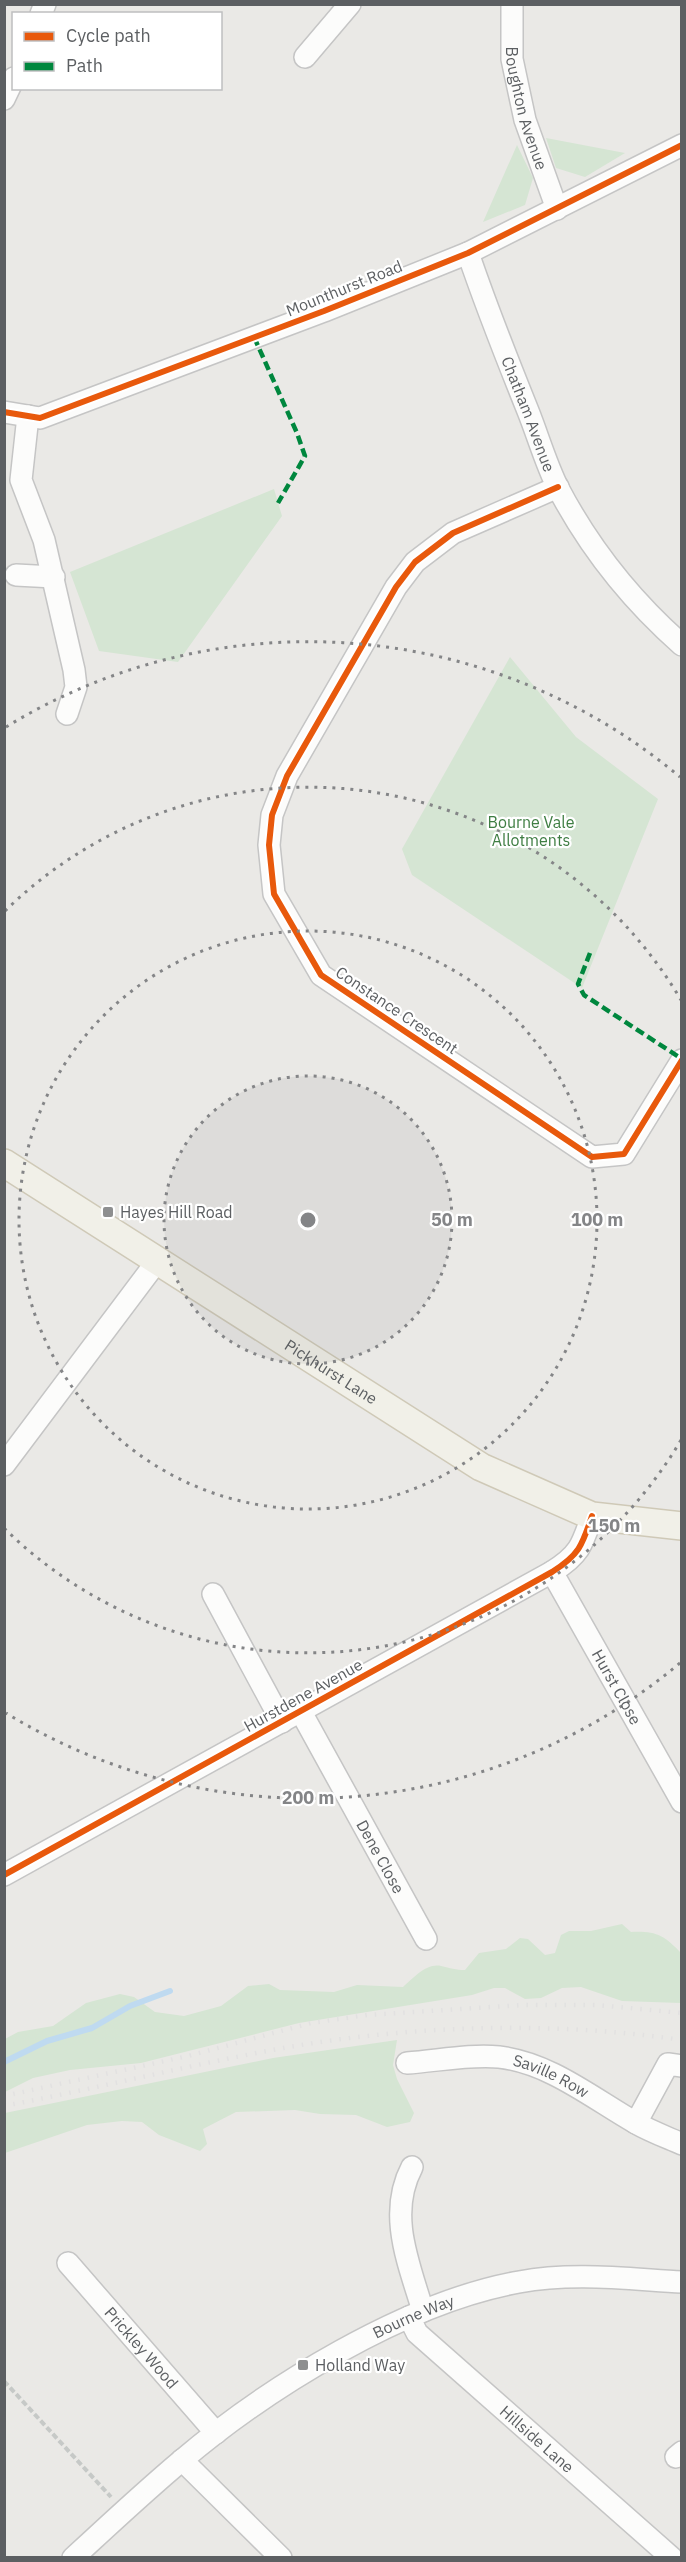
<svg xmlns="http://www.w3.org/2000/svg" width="686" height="2562" viewBox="0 0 686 2562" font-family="'IBM Plex Sans',sans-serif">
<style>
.green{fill:#d5e5d3}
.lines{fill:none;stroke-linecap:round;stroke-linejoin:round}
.stream{stroke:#bfdaf0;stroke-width:6}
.minor-casing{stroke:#c5c5c5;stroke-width:24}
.major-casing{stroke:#cfc9b7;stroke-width:30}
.path{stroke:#c6c9c7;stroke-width:4;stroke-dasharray:6 3;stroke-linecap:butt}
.minor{stroke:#fcfcfb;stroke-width:21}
.major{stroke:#f1f0e8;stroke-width:27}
.rail{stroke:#e2e1e1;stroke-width:4.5;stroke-dasharray:1.5 8;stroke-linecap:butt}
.quiet{stroke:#00873e;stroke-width:4.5;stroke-dasharray:9 4.5;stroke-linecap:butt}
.cycleway-casing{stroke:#fff;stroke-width:10}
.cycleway{stroke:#e8590c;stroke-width:6}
.ring{fill:none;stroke:#848587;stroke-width:3;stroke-dasharray:3 6}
.poi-dot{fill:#8e8f90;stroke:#fff;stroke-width:2}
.labels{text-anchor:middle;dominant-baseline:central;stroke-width:4.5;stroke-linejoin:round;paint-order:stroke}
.street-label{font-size:16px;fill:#5c5f62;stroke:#fff}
.park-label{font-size:16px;fill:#3f7e43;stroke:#fff}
.poi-label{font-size:16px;fill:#5c5f62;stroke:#fff;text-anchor:start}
.centre{fill:#848587;stroke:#fff;stroke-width:3}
.ring-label{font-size:18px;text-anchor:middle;font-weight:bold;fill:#848587;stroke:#fff;stroke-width:4.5;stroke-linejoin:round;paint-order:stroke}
</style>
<rect width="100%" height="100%" fill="#eae9e6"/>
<path class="green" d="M546 138 625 153 585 177 556 168Z
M517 145 533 178 525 205 483 222Z
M274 489 282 516 178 662 99 651 70 572Z
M510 657 576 737 658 799 582 988 412 875 402 849Z
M622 1924 631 1932C656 1931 664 1935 681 1953V2003L622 2001 581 1987 562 1988 541 1998 525 1999 505 1988H494L472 1995 299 2023 141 2063 70 2070 33 2078 5 2092V2039L18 2032 53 2026 86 2003 120 1994 134 1997 155 2012 184 2016 221 2006 248 1986 269 1984 280 1990 334 1992 357 1985 403 1987C414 1978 426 1963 441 1966 450 1968 456 1970 465 1970L479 1953 506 1949 520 1938 528 1939 545 1955 555 1953 561 1935 569 1931H591Z
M397 2040 393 2065 397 2079 414 2113 410 2122 387 2127 356 2115 320 2114 295 2110 236 2112 203 2129 207 2144 200 2151 159 2135 142 2122 122 2121 87 2125 5 2153V2113L273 2058Z"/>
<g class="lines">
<path class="stream" d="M4 2062 47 2041 92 2028 130 2006 170 1991"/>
<g class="minor-casing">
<g id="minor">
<path id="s1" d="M512 4V59L525 120 557 209"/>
<path d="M41 14 45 4"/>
<path d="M305 57 350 4"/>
<path d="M4 99 14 78"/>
<path id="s2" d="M468 253C486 306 507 359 528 411 538 436 546 464 558 488 589 547 632 601 682 645"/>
<path d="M4 412 40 418 324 311 468 253 682 145"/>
<path d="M28 416 21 480 44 540 74 670 76 687 67 714"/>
<path d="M558 487 453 533 415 562 396 587 287 776 272 815 269 845 274 894 321 975 592 1157 624 1154 682 1060"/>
<path d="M16 575 54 577"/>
<path d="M4 1465 158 1260"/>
<path id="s3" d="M552 1572 682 1802"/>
<path d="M213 1594 282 1722"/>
<path id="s4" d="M301 1712 426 1939"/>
<path d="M4 1875 552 1572C579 1555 582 1546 592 1516"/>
<path id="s5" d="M407 2063C437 2061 470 2054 499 2057 550 2063 592 2098 636 2123 650 2131 666 2137 682 2144"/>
<path d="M636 2123 668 2064 682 2066"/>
<path d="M412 2167C387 2214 409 2264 423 2311"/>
<path id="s6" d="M68 2263 216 2433"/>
<path id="s7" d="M409 2317 417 2333 672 2558"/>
<path d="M676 2457 682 2452"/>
<path d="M182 2460 281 2558"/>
<path id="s8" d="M73 2558C109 2525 144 2492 181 2461 268 2387 406 2302 519 2282 573 2272 627 2279 682 2282"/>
</g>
</g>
<g class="major-casing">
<g id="major">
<path id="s9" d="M4 1163 481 1467 592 1516 682 1526"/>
</g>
</g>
<path class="path" d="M4 2381 111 2497"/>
<use href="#minor" class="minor"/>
<use href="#major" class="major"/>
<path class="rail" d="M4 2096 188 2056 311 2023 367 2015 523 2005H597L682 2013
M4 2106C99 2088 193 2064 289 2047 417 2025 553 2021 682 2040"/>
<path class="quiet" d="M254 337 297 433 305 456 278 503
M590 953 578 984 584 995 682 1059"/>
<g class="cycleway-casing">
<path id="cycleway" d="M4 412 40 418 324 311 468 253 682 145
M558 487 453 533 415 562 396 587 287 776 272 815 269 845 274 894 321 975 592 1157 624 1154 682 1060
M4 1875 552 1572C579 1555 582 1546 592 1516"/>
</g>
<use href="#cycleway" class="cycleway"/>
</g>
<circle cx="308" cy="1220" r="144" fill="#848587" fill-opacity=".12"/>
<g class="ring">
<circle cx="308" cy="1220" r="144"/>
<circle cx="308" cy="1220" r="289"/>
<path d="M681 1440A433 433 0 0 1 5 1529M5 911A433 433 0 0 1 681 1000"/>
<path d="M680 1663A578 578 0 0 1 6 1713M6 727A578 578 0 0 1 680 777"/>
</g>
<g class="poi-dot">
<rect x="102" y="1206" width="12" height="12" rx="3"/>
<rect x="297" y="2359" width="12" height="12" rx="3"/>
</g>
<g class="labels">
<g class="street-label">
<text stroke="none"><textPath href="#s1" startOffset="106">Boughton Avenue</textPath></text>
<text transform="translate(344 288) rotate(-22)">Mounthurst Road</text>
<text stroke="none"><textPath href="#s2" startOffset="172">Chatham Avenue</textPath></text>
<text transform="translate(397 1010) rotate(34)">Constance Crescent</text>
<text stroke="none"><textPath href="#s9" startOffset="388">Pickhurst Lane</textPath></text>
<text stroke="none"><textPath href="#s3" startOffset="132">Hurst Close</textPath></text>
<text transform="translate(303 1695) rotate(-29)">Hurstdene Avenue</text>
<text stroke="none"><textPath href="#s4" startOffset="165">Dene Close</textPath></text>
<text stroke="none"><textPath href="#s5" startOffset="148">Saville Row</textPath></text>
<text stroke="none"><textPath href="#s8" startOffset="420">Bourne Way</textPath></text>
<text stroke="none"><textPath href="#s6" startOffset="112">Prickley Wood</textPath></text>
<text stroke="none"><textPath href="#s7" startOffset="178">Hillside Lane</textPath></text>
</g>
<g class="park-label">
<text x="531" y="822">Bourne Vale<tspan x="531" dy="18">Allotments</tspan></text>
</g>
<g class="poi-label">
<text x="120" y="1212">Hayes Hill Road</text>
<text x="315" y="2365">Holland Way</text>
</g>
</g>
<circle cx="308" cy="1220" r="9" class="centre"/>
<g class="ring-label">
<text x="452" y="1226">50 m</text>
<text x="597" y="1226">100 m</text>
<text x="614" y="1532">150 m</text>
<text x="308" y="1804">200 m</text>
</g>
<rect width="686" height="2562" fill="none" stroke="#5c5f62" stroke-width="12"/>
<rect x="12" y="12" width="210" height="78" fill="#ffffff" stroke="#bebfc0" stroke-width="1.5"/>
<rect x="24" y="32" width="30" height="9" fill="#e8590c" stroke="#bebfc0" stroke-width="1.5"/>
<text x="66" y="42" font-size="18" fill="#5c5f62">Cycle path</text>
<rect x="24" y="62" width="30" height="9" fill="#00873e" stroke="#bebfc0" stroke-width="1.5"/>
<text x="66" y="72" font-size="18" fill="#5c5f62">Path</text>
</svg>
